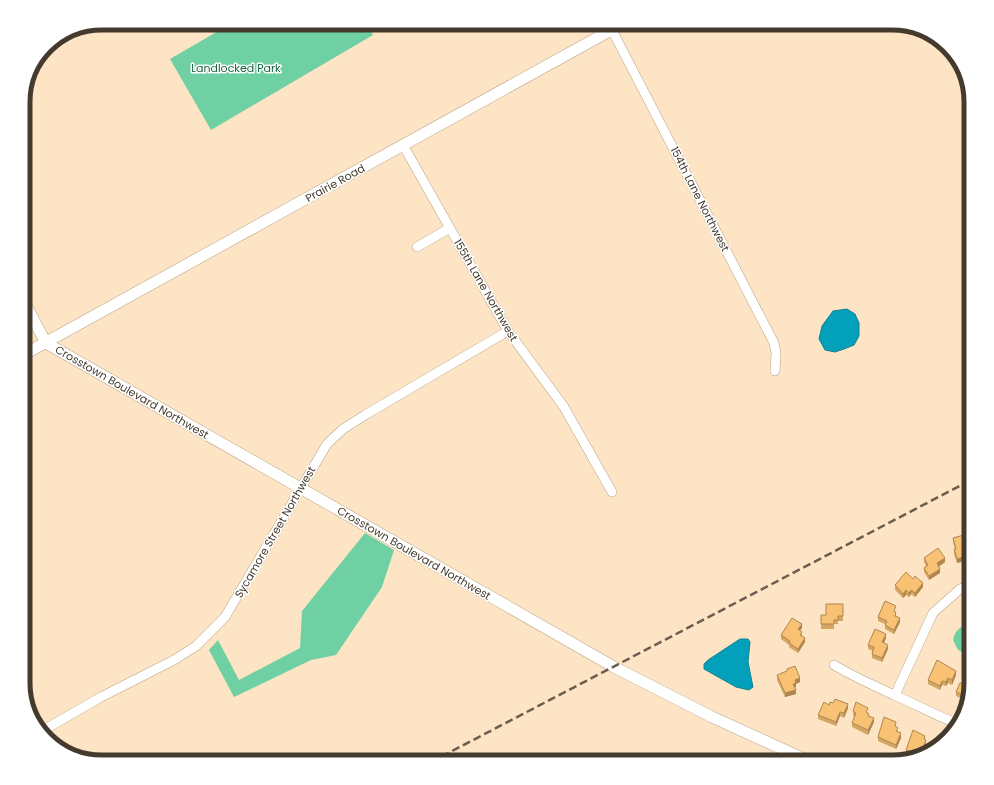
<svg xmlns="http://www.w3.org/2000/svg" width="994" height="785" viewBox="0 0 994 785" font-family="Poppins,sans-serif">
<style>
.green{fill:#6fd0a3}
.water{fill:#02a0ba;stroke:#168190}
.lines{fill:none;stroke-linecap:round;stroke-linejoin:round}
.minor-casing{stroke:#baa486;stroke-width:10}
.tertiary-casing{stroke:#baa486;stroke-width:12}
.minor{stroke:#fff;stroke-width:9}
.tertiary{stroke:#fff;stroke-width:11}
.rail{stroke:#6b5e4e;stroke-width:2.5;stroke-dasharray:8 4;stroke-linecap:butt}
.wall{fill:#d5a663}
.shaded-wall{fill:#ae8750}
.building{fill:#f8c173;stroke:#ae8750}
.labels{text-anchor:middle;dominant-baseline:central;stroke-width:3;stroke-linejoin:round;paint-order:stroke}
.park-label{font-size:11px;fill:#176244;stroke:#fff}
.street-label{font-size:11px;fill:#443a2e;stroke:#fff}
.rim{fill:none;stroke:#443a2e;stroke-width:5}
</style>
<rect width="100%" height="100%" fill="#fce4c5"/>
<path class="green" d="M232 23H366L373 35 211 130 170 59Z
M365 533 394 550 382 587 336 655 311 660 234 697 209 650 218 640 239 680 300 648 302 611Z
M971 622V656L958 650 953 640C955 630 961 626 971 622Z"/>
<path class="water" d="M847 309 855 314 859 323V336L854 345 844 349 835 352 825 350 819 339 822 326 833 311Z
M740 639H748L750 642 748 662 753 687 749 690 736 687 704 669V664L708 660Z"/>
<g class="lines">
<g class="minor-casing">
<path id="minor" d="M612 30 774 343 776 353 775 371
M403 145 508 331 564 407 612 492
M417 247 450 228
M834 665C854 677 873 685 894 695 915 704 935 715 956 723
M895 695 933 613 960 589 971 584
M42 731 101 697 174 660 196 646 225 617 327 444 343 429 365 415 508 331"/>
</g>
<g class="tertiary-casing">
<path id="tertiary" d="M23 300 46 343
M46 343 614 667 712 717 811 762
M23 355 624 23"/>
</g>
<use href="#minor" class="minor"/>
<use href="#tertiary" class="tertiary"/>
<path class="rail" d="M431 762 971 480"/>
</g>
<path class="wall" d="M971 533V556L969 557V560L957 563 954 554V549H955L953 542V538Z
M924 558 945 562 939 566 940 573 929 580 924 572V568L926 566 924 562Z
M895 585 923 587 915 597 911 594 909 597 906 595 903 598 895 590Z
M843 604V621H838V624H834V629H821V615H826Z
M896 611 895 612 896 616 900 622 894 634 885 629V624L878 621V617Z
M802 628 800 630 805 642 798 653 789 647V645L781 639V635Z
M886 638 884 643 888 649 882 662 872 658V654L873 651 868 649V645Z
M787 669 800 682 796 684V687H795L796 694 785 697 777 680V675L787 671Z
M956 675 952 685 948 683 946 686 942 685 940 690 928 684V680Z
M962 683H971L964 700 956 696V692Z
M829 705 848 708 844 718 840 716 836 726 818 719V715Z
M853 711 868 712 867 713 869 716 874 722 868 735 852 727V723L855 717 853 716Z
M896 727 898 732 901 738 896 749 878 741V737Z
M925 740 926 744V746L929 751 926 754 914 757 906 754V750Z"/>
<path class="shaded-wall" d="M971 552V556L969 557V560L957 563V559L968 553Z
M945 558V562L937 568V563Z
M940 569V573L929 580V576Z
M923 583V587L915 597V593Z
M906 590V595L903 598V594Z
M911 590V594L909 597V593Z
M900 618V622L894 634V630Z
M802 624V628L798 633V629Z
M886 634V638L882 647V642Z
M805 638V642L798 653V649Z
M888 645V649L882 662V658Z
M956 671V675L952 685V680Z
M800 678V682L796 684V687L793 688V684L795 680Z
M948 678V683L946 686V682Z
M942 681V685L940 690V686Z
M796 690V694L785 697V693Z
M848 704V708L844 718V713Z
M840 712V716L836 726V722Z
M874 718V722L868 735V730Z
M901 733V738L896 749V745Z
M929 747V751L926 754Z"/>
<path class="building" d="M971 533V547H969L971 552 968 553 969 555 957 559 954 549H956L953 538Z
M938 548 945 558 937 563 940 569 929 576 924 568 928 565 924 558Z
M906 572 913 579 915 576 923 583 915 593 911 590 909 593 906 590 903 594 895 585Z
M885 601 896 606 894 611 896 613 895 616 900 618 894 630 885 625 887 621 878 617Z
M826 604H843V616H838V620H834V624H821V615H826Z
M792 618 802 624 798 629 802 632 800 635 805 638 798 649 789 643 790 641 781 635Z
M875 629 886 634 882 642 888 645 882 658 872 654 874 647 868 645Z
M937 660 956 671 952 680 948 678 946 682 942 681 940 686 928 680Z
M795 666 800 678 795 680 796 683 793 684 796 690 785 693 777 675 787 671V669Z
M968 668 971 669V683L966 696 956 692 960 683H962Z
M835 699 848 704 844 713 840 712 836 722 818 715 824 702 829 705 830 702 833 703Z
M856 702 868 708 866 712 869 714 868 716 874 718 868 730 852 723 856 713 853 711Z
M884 717 896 722 895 726 898 728 896 731 901 733 896 745 878 737Z
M913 730 925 736 924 739 926 740 924 745 929 747 926 754 920 755 906 750Z"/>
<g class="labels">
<g class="park-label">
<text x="236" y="68">Landlocked Park</text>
</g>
<g class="street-label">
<text transform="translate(335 183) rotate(-29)">Prairie Road</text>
<text transform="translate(700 199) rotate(63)">154th Lane Northwest</text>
<text transform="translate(486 290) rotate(60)">155th Lane Northwest</text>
<text transform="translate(132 392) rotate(30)">Crosstown Boulevard Northwest</text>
<text transform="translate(275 532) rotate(-60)">Sycamore Street Northwest</text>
<text transform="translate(414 553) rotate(30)">Crosstown Boulevard Northwest</text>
</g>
</g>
<path d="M0 0H994V785H0ZM102 30H892A72 72 0 0 1 964 102V683A72 72 0 0 1 892 755H102A72 72 0 0 1 30 683V102A72 72 0 0 1 102 30Z" fill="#fff" fill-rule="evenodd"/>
<path class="rim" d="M102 30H892A72 72 0 0 1 964 102V683A72 72 0 0 1 892 755H102A72 72 0 0 1 30 683V102A72 72 0 0 1 102 30Z"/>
</svg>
